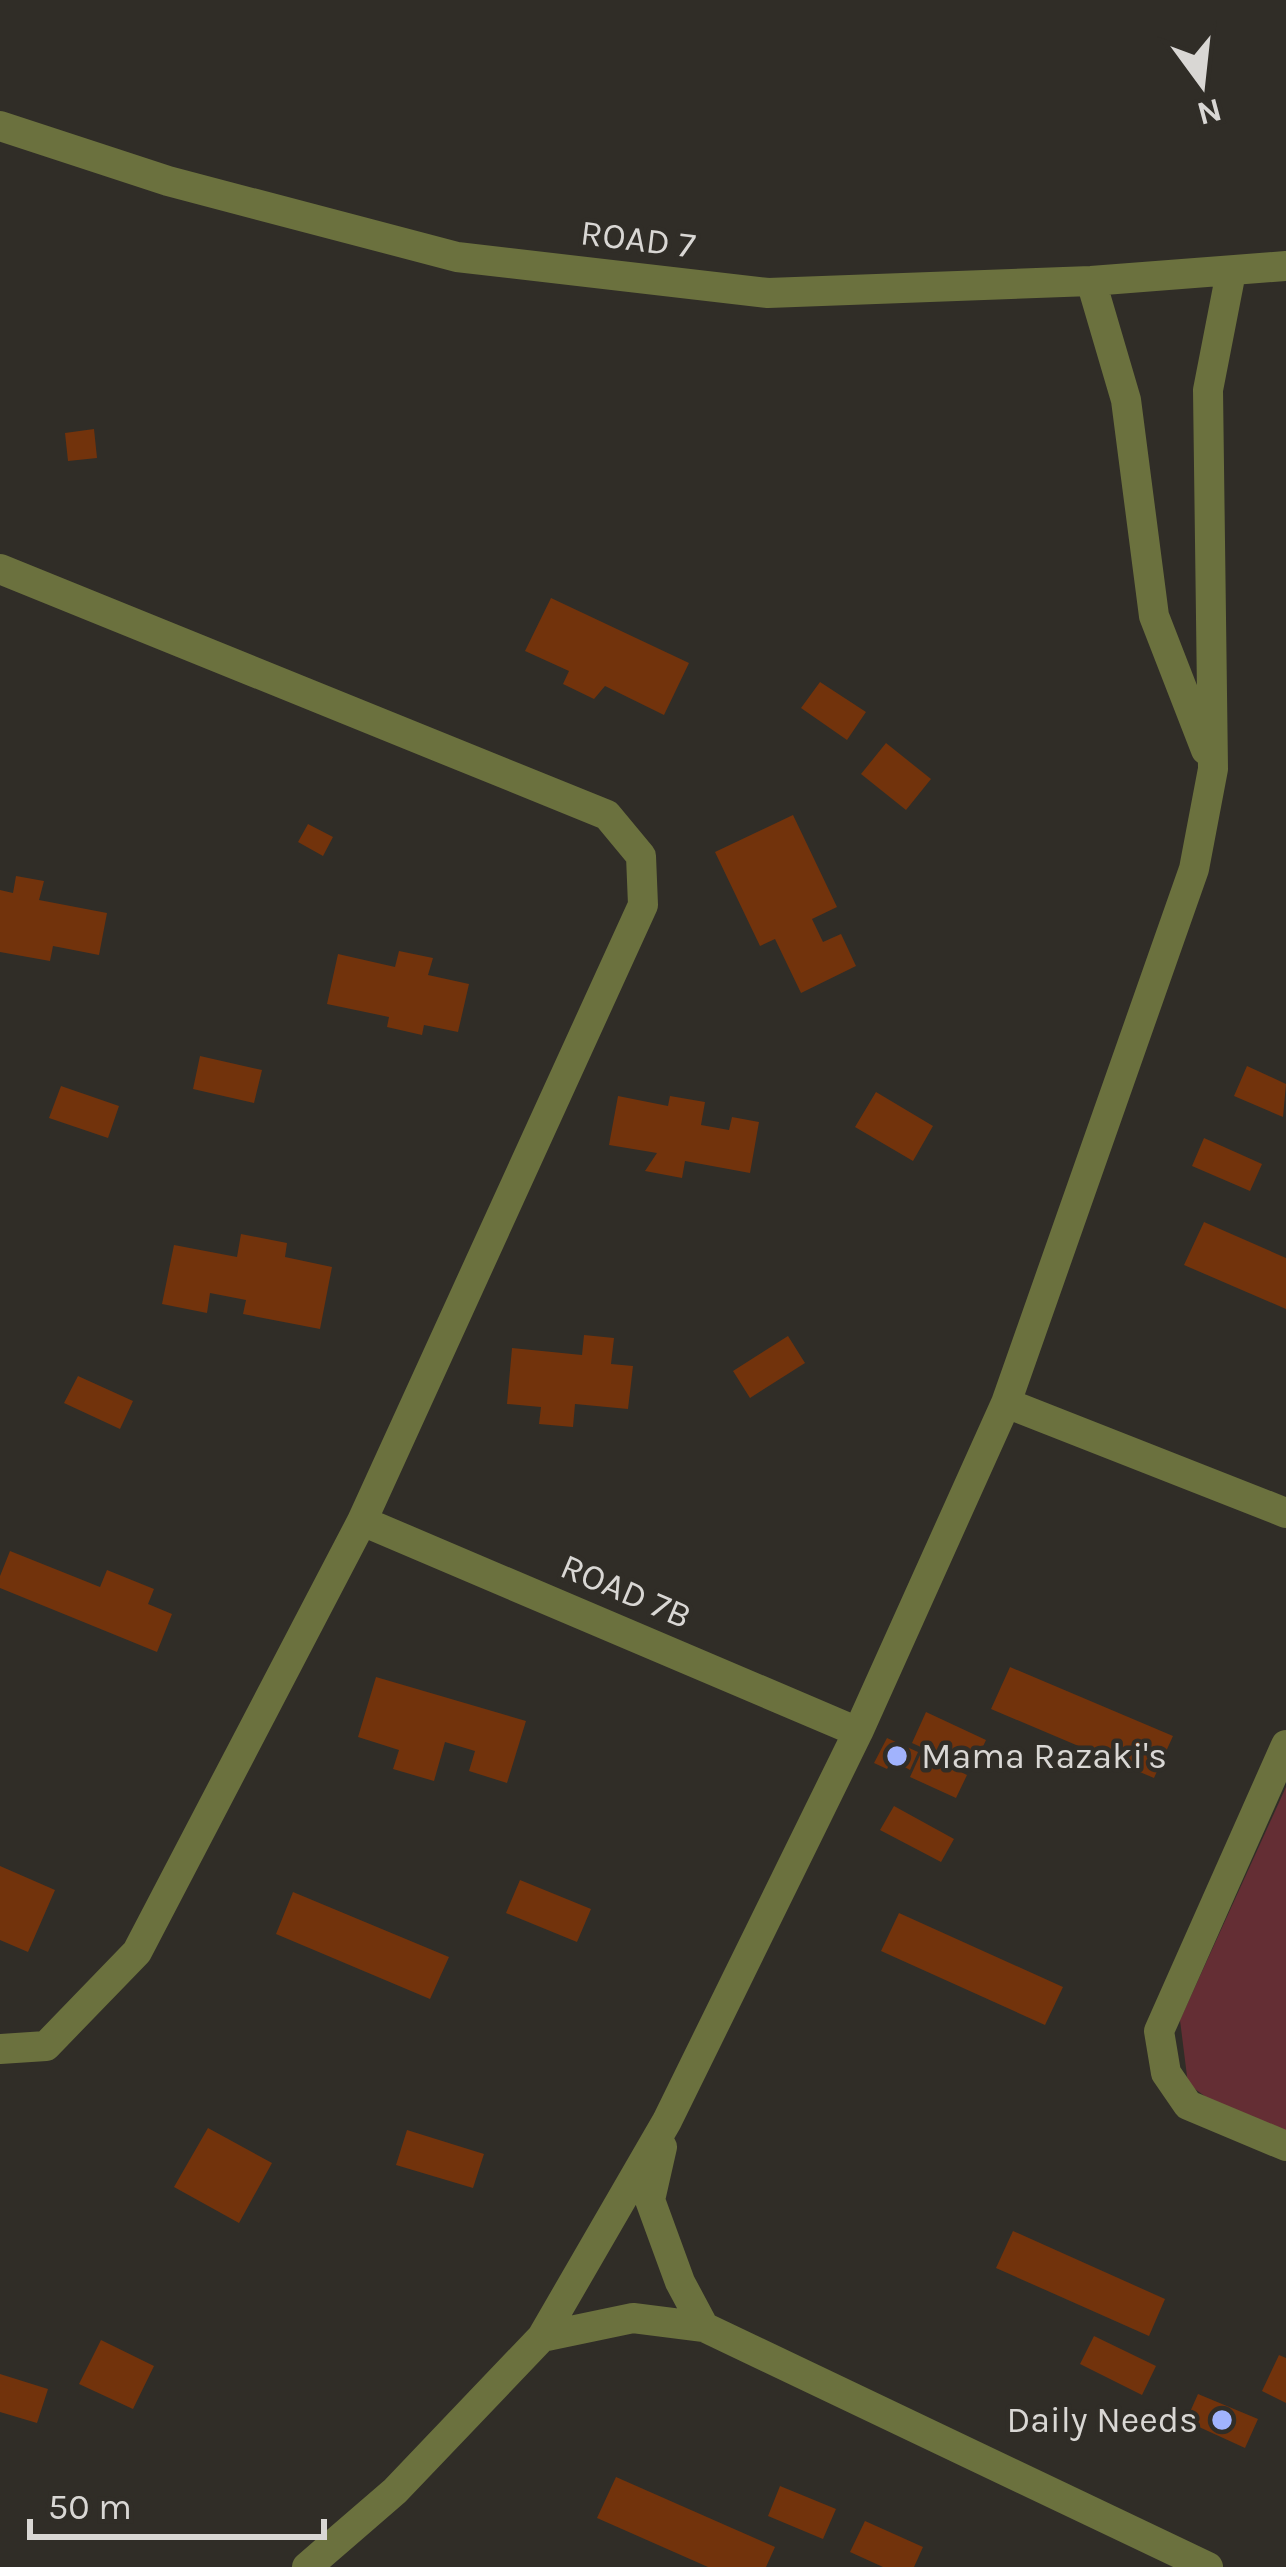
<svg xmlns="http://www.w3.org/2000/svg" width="1286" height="2567" viewBox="0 0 1286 2567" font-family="Karla,sans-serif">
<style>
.green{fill:#642e34}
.building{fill:#72330c}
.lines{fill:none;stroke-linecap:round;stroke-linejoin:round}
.minor{stroke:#6b713e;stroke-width:30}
.poi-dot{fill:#a1b3fd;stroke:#302d27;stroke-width:4.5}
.labels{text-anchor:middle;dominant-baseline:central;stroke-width:9;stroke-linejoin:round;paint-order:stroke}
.street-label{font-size:36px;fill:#d9d7d4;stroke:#302d27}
.poi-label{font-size:36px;fill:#d9d7d4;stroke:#302d27;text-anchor:start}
</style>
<rect width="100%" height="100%" fill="#302d27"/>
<path class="green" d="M1286 1787V2133L1213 2102 1188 2084 1180 2020Z"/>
<path class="building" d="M94 429 97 458 68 461 65 433Z
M551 598 689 663 664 715 605 686 594 699 563 684 569 671 525 651Z
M820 682 866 712 847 740 801 708Z
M886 743 931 779 906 810 861 774Z
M793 815 837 907 812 919 823 942 841 934 856 966 801 993 775 939 760 946 715 852Z
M308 824 333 837 323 856 298 842Z
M16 876 44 881 39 900 107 913 99 955 53 946 50 961 0 952V890L13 893Z
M399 951 433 958 428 975 469 984 458 1032 424 1025 422 1035 387 1027 389 1017 327 1004 338 954 395 967Z
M200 1056 262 1070 254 1103 193 1089Z
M1247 1066 1286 1084 1283 1117 1234 1096Z
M61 1086 119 1106 108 1138 49 1118Z
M876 1092 933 1126 913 1161 855 1127Z
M618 1096 668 1106 670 1096 705 1102 701 1125 729 1130 732 1117 759 1122 750 1173 685 1161 682 1178 645 1171 657 1153 609 1145Z
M1204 1138 1262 1164 1250 1191 1192 1166Z
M1204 1222 1286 1258V1309L1184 1265Z
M241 1234 287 1243 285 1257 332 1267 320 1329 243 1314 246 1300 210 1293 207 1313 162 1304 174 1245 237 1257Z
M584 1335 614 1338 611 1364 633 1366 628 1409 575 1404 573 1427 539 1424 541 1407 507 1404 512 1348 582 1355Z
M788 1336 805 1363 750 1398 733 1371Z
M78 1376 133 1401 120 1429 64 1403Z
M10 1551 100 1587 107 1570 154 1589 148 1604 172 1614 157 1652 0 1588V1576Z
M1010 1667 1173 1736 1154 1778 991 1709Z
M376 1677 526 1721 507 1783 469 1771 475 1751 445 1742 434 1781 393 1769 399 1750 358 1737Z
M926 1712 986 1740 972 1770 912 1743Z
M887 1738 918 1752 910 1770 892 1760 887 1769 874 1763Z
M921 1753 967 1775 956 1798 910 1777Z
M894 1806 954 1839 941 1862 880 1830Z
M0 1866 55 1890 28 1952 0 1940Z
M520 1880 591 1909 577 1942 506 1913Z
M293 1892 449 1957 430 1999 276 1934Z
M899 1913 1063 1987 1045 2025 881 1951Z
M208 2128 272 2163 239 2223 174 2187Z
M407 2130 484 2154 473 2188 396 2165Z
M1013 2231 1165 2299 1149 2336 996 2268Z
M1094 2336 1156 2366 1142 2395 1080 2364Z
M101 2340 154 2366 133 2409 79 2384Z
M1279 2355 1286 2358V2403L1262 2391Z
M0 2374 48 2389 37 2423 0 2412Z
M1198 2394 1258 2419 1245 2448 1186 2421Z
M616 2477 775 2547 766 2567H708L597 2518Z
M780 2486 836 2509 823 2539 768 2516Z
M865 2521 923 2547 914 2567H883L850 2552Z"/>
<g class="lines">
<path class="minor" d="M0 126 168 181 457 257 768 293 1091 281 1286 266
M1091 281 1126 400 1154 616 1206 750
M0 569 607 815 641 856 643 905 362 1521 137 1952 46 2046 0 2049
M1006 1403 1286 1513
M362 1521 858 1732
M1286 1745 1159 2031 1166 2073 1188 2105 1286 2146
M662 2147 650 2200 680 2282 704 2327
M542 2337 633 2318 704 2327 1208 2567
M307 2567 395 2491 542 2337 667 2121 858 1732 1006 1403 1194 869 1213 769 1208 390 1231 272"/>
</g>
<g class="poi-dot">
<circle cx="897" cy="1756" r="12"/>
<circle cx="1222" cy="2420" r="12"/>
</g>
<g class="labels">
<g class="street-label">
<text transform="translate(638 239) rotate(7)">ROAD 7</text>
<text transform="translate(626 1591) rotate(23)">ROAD 7B</text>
</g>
<g class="poi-label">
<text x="921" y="1756">Mama Razaki's</text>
<text x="1198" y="2420" text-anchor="end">Daily Needs</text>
</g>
</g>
<g transform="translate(1202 84) rotate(165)" stroke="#302d27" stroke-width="9" paint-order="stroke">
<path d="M0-9L21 45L0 30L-21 45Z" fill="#d9d7d4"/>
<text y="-18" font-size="33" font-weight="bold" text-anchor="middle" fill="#d9d7d4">N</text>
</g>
<path d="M30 2519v18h294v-18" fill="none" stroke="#d9d7d4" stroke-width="6"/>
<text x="48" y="2519" font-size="36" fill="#d9d7d4" stroke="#302d27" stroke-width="9" paint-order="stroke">50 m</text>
</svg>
